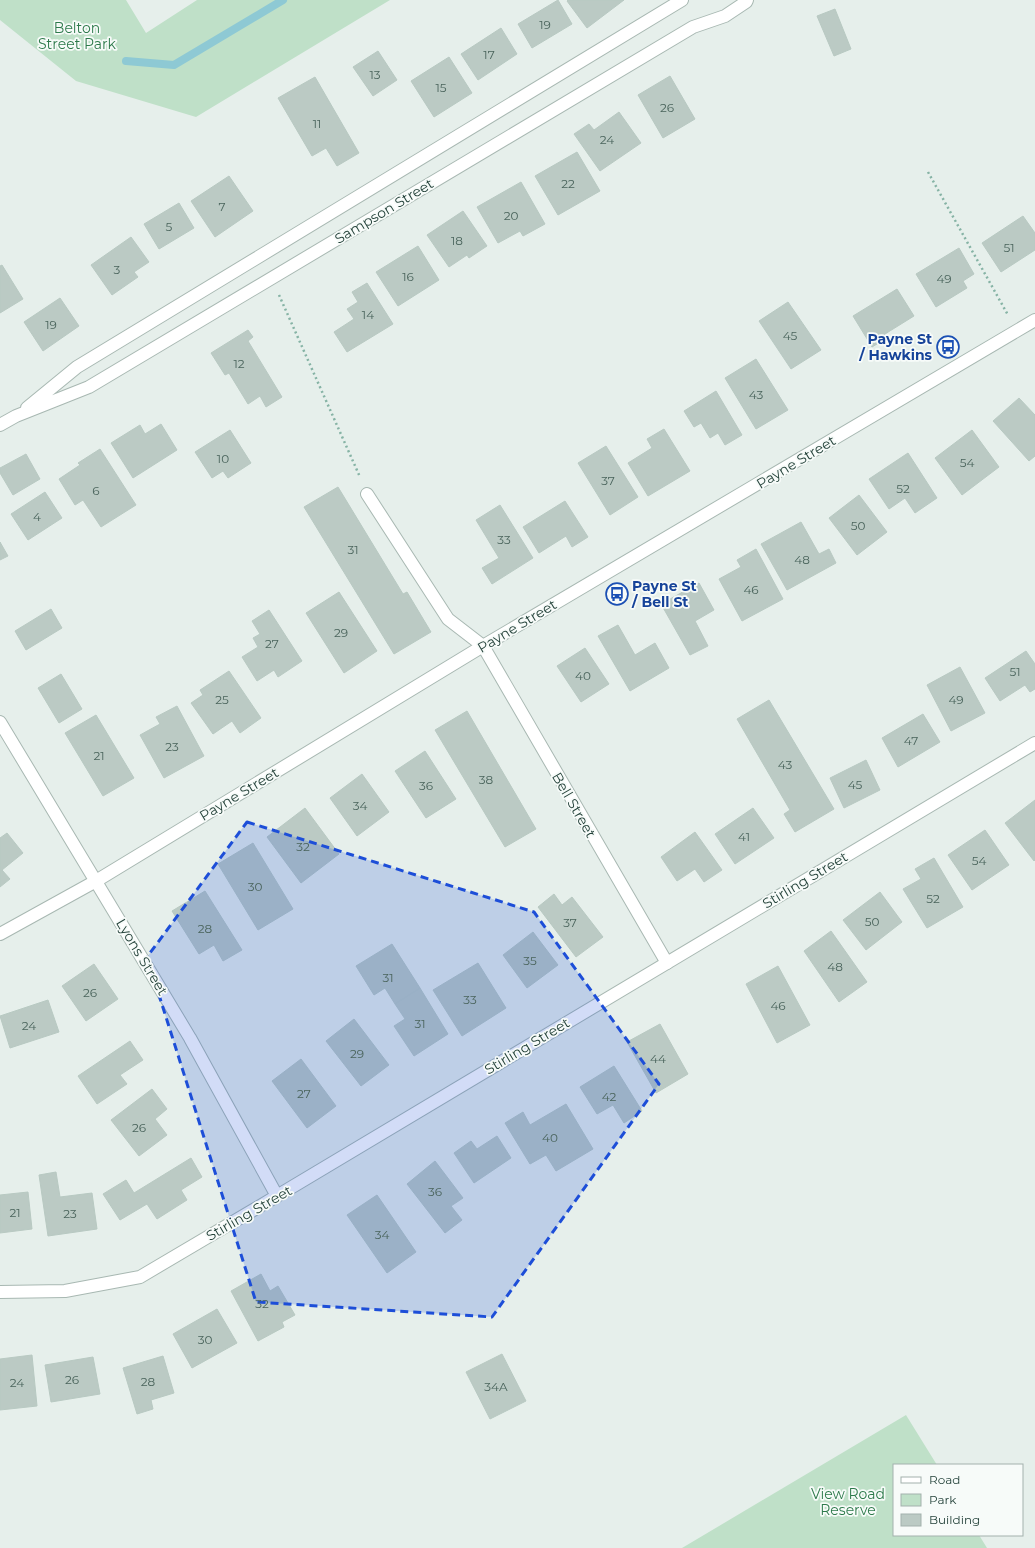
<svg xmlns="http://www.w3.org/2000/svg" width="1035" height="1548" viewBox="0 0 1035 1548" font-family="Montserrat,sans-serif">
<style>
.green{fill:#bfe0c8}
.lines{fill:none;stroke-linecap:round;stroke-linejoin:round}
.stream{stroke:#8ec9d4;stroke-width:8}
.building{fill:#bbcac4;stroke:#b8c9c2}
.service-casing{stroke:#a8b8b2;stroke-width:14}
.minor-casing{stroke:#a8b8b2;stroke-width:14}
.path{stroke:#86b3a5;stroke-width:2.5;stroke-dasharray:2 3;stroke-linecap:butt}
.service{stroke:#fff;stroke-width:12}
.minor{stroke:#fff;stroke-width:12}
.marked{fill:#1d4ed8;fill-opacity:0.2;stroke:#1d4ed8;stroke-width:3;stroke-dasharray:8 5;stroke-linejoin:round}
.labels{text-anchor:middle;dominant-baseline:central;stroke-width:3.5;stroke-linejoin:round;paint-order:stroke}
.number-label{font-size:12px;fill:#4a645c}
.park-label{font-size:14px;fill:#2d7a4b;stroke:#f7fbf9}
.street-label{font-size:14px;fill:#24423a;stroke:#f7fbf9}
.transit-label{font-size:14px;font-weight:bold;fill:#164399;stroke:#f7fbf9;text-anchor:end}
</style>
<rect width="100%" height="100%" fill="#e6efeb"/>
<path class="green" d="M0 0H126L146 33 197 0H390L196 117 76 81 0 20Z
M906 1415 937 1465H894V1535H979L987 1548H682Z"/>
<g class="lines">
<path class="stream" d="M126 61 174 65 283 0"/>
</g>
<path class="building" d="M558 0 572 24 532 48 518 24Z
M568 0H624L587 28 567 1Z
M835 9 851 49 834 56 817 16Z
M501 28 517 54 478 80 461 54Z
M378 51 397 80 373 96 353 67Z
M449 57 472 93 434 117 411 81Z
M670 76 695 119 663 138 638 95Z
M315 77 359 153 337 166 326 148 312 156 278 98Z
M619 112 641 143 600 171 574 134 589 124 594 130Z
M577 152 600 191 558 215 535 176Z
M229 176 253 211 215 237 191 201Z
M521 182 545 224 523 236 520 231 498 243 477 207Z
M179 203 194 228 159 249 144 224Z
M463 211 487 246 469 258 467 255 449 267 427 235Z
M1023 216 1035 233V250L1001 272 982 243Z
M131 237 149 262 134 272 138 277 112 295 91 265Z
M418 246 439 280 398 306 376 272Z
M959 248 974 274 963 281 967 288 936 307 916 274Z
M2 265 23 299 0 313V266Z
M367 283 393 324 347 352 334 332 354 319 347 309 358 302 352 292Z
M897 289 914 316 885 334 887 338 872 347 853 316Z
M60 298 79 326 43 351 24 322Z
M788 302 821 350 791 369 759 321Z
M248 330 253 337 248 341 282 397 266 407 260 396 248 404 229 373 225 375 211 353Z
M756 359 788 410 756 429 725 378Z
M716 391 742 435 725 445 718 433 710 438 701 423 694 427 684 411Z
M1019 398 1035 415V456L1029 461 993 421Z
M161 424 177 450 133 478 111 443 140 425 145 434Z
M664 429 690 471 648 496 628 463 652 448 647 439Z
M230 430 251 463 228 478 223 471 212 478 195 452Z
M972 430 999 467 962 495 935 458Z
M606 446 638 497 610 515 578 463Z
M100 449 136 505 101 527 83 500 75 505 59 479 80 465 78 463Z
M908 453 937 498 915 513 905 498 889 509 869 479Z
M26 454 40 479 13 495 0 473V468Z
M338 487 403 594 407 592 431 632 394 654 304 507Z
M45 492 62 518 28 540 11 514Z
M859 495 887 532 857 555 829 518Z
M565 501 588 537 572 547 566 536 539 553 523 527Z
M500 505 533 558 492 584 482 568 499 558 476 520Z
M801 522 819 554 829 549 836 563 787 590 761 544Z
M0 542 8 556 0 560Z
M756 549 783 599 742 621 719 579 741 567 737 560Z
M699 583 714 610 695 621 708 646 690 655 661 604Z
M339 592 377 651 344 673 306 613Z
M51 609 62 628 26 650 15 631Z
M269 610 302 661 278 677 274 670 257 681 242 657 258 647 253 638 260 634 252 621Z
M618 625 635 655 655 643 669 668 630 691 598 636Z
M585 648 609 684 581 702 557 666Z
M1026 651 1035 664V689L1030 692 1025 685 1000 701 985 678Z
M960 667 985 713 951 731 927 685Z
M229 671 261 718 240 733 232 721 213 734 191 703 203 695 200 690Z
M61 674 82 709 59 723 38 688Z
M769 700 834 809 795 832 784 814 790 810 737 719Z
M177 706 204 756 164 778 140 735 160 724 156 717Z
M467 711 536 829 505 847 435 730Z
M923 714 940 742 898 767 882 738Z
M96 715 134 778 103 796 65 733Z
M425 751 456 799 426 818 395 771Z
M866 760 880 790 844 808 830 778Z
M362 774 389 812 357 836 330 798Z
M1035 800V860L1034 861 1005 823Z
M305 808 339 854 301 883 267 837Z
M753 808 774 838 735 864 715 834Z
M985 830 1009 865 972 890 948 855Z
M695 832 722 870 704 882 695 869 677 881 661 857Z
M7 833 23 853 2 870 10 879 0 887V838Z
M253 843 293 909 258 930 218 864Z
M934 858 963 907 927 928 903 889 921 879 915 869Z
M205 891 242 950 223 961 214 945 199 954 172 911Z
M880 892 902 922 866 950 843 920Z
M554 894 562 905 572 897 603 937 576 957 538 907Z
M831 931 867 982 839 1002 804 951Z
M533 932 558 965 527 988 503 955Z
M392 944 420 988 395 1004 385 988 374 995 356 966Z
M478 963 506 1008 462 1036 433 990Z
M94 964 118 999 86 1021 62 986Z
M778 966 810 1025 777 1043 746 984Z
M420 988 448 1034 414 1056 394 1026 405 1019 395 1004Z
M48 1000 59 1032 10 1048 0 1016Z
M354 1019 389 1065 361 1086 326 1041Z
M660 1024 688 1074 656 1093 627 1042Z
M130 1041 143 1060 120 1075 127 1084 97 1104 78 1076Z
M301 1059 336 1106 307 1128 272 1081Z
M614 1066 642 1111 624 1123 613 1105 597 1114 580 1087Z
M152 1089 167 1109 155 1119 167 1135 139 1156 111 1120Z
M566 1104 593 1149 556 1171 546 1155 530 1164 505 1123 523 1112 530 1125Z
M497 1136 511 1158 474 1183 454 1153 471 1141 477 1149Z
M191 1158 202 1177 181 1190 187 1200 157 1219 147 1204 120 1220 103 1194 126 1180 134 1193Z
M435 1161 463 1198 451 1206 462 1220 445 1233 407 1184Z
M56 1172 60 1197 92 1193 97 1229 48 1236 39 1175Z
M28 1192 32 1229 0 1233V1195Z
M377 1195 416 1252 387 1273 347 1215Z
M261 1274 270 1291 278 1286 295 1315 282 1322 284 1327 258 1341 231 1291Z
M217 1309 237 1343 192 1368 173 1334Z
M502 1354 526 1401 490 1419 466 1372Z
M32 1355 37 1406 0 1410V1359Z
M163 1356 174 1393 151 1400 153 1409 137 1414 123 1368Z
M93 1357 100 1394 51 1402 45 1365Z"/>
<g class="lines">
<g class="service-casing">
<path id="service" d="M367 494 448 619 483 646 667 963"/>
</g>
<g class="minor-casing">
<path id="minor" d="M27 408 77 367 682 0
M0 425 16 416 89 387 693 27 725 16 746 2 747 0
M0 722 190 1038 277 1196
M0 934 96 881 483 646 1035 320
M0 1292 65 1291 140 1277 277 1196 1035 743"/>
</g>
<path class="path" d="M928 172 1008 315
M279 295 360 477"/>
<use href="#service" class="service"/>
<use href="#minor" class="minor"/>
</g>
<path class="marked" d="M247 822 534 912 659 1084 492 1317 256 1302 147 957Z"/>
<defs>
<g id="bus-ring" transform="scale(1.15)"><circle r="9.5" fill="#f7fbf9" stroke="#1a4fb4" stroke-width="1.5"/><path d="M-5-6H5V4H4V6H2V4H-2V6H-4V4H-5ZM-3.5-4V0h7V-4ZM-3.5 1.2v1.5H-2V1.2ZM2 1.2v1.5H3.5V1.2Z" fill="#1a4fb4"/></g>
</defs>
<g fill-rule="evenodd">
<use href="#bus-ring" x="948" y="347"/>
<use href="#bus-ring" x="617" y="594"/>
</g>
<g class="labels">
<g class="number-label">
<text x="545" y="24">19</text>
<text x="489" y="54">17</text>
<text x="375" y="74">13</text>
<text x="441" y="87">15</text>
<text x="667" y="107">26</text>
<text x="317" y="123">11</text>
<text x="607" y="139">24</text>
<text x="568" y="183">22</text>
<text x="222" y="206">7</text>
<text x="511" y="215">20</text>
<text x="169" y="226">5</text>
<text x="457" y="240">18</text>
<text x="1009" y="247">51</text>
<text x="117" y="269">3</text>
<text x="408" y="276">16</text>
<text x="944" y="278">49</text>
<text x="368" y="314">14</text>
<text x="51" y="324">19</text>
<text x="790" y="335">45</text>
<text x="239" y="363">12</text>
<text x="756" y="394">43</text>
<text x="223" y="458">10</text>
<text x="967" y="462">54</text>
<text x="608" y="480">37</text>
<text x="903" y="488">52</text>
<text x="96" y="490">6</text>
<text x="37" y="516">4</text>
<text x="858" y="525">50</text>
<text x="504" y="539">33</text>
<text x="353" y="549">31</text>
<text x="802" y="559">48</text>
<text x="751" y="589">46</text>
<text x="341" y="632">29</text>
<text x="272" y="643">27</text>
<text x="1015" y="671">51</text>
<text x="583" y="675">40</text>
<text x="222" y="699">25</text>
<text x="956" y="699">49</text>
<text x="911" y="740">47</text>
<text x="172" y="746">23</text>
<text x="99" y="755">21</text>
<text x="785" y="764">43</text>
<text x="486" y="779">38</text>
<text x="855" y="784">45</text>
<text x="426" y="785">36</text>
<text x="360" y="805">34</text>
<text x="744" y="836">41</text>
<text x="303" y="846">32</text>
<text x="979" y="860">54</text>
<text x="255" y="886">30</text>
<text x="933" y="898">52</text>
<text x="872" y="921">50</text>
<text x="570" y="922">37</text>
<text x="205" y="928">28</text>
<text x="530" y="960">35</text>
<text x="835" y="966">48</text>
<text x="388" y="977">31</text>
<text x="90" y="992">26</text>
<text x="470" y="999">33</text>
<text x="778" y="1005">46</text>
<text x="420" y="1023">31</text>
<text x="29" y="1025">24</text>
<text x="357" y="1053">29</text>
<text x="658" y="1058">44</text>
<text x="304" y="1093">27</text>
<text x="609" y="1096">42</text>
<text x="139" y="1127">26</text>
<text x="550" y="1137">40</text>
<text x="435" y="1191">36</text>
<text x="15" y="1212">21</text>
<text x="70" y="1213">23</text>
<text x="382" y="1234">34</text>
<text x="262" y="1303">32</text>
<text x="205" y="1339">30</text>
<text x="72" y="1379">26</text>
<text x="148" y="1381">28</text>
<text x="17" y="1382">24</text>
<text x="496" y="1386">34A</text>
</g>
<g class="park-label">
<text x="77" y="28">Belton<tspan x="77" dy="16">Street Park</tspan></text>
<text x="848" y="1494">View Road<tspan x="848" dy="16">Reserve</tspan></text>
</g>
<g class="street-label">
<text transform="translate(384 211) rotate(-31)">Sampson Street</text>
<text transform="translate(796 462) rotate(-31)">Payne Street</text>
<text transform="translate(517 626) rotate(-31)">Payne Street</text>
<text transform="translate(239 794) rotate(-31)">Payne Street</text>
<text transform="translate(574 805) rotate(60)">Bell Street</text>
<text transform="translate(805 880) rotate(-31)">Stirling Street</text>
<text transform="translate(142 957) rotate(59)">Lyons Street</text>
<text transform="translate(527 1046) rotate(-31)">Stirling Street</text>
<text transform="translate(249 1213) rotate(-30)">Stirling Street</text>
</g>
<g class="transit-label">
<text x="932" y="339">Payne St<tspan x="932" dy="16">/ Hawkins</tspan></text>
<text x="632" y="586" text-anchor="start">Payne St<tspan x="632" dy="16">/ Bell St</tspan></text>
</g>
</g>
<rect x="893" y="1464" width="130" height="72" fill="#f7fbf9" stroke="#a3b1ad"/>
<rect x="901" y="1477" width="20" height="6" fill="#ffffff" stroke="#a3b1ad"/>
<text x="929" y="1484" font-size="12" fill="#24423a">Road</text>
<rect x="901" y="1494" width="20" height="12" fill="#bfe0c8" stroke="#a3b1ad"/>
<text x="929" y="1504" font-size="12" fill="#24423a">Park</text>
<rect x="901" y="1514" width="20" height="12" fill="#bbcac4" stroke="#a3b1ad"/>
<text x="929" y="1524" font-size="12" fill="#24423a">Building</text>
</svg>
